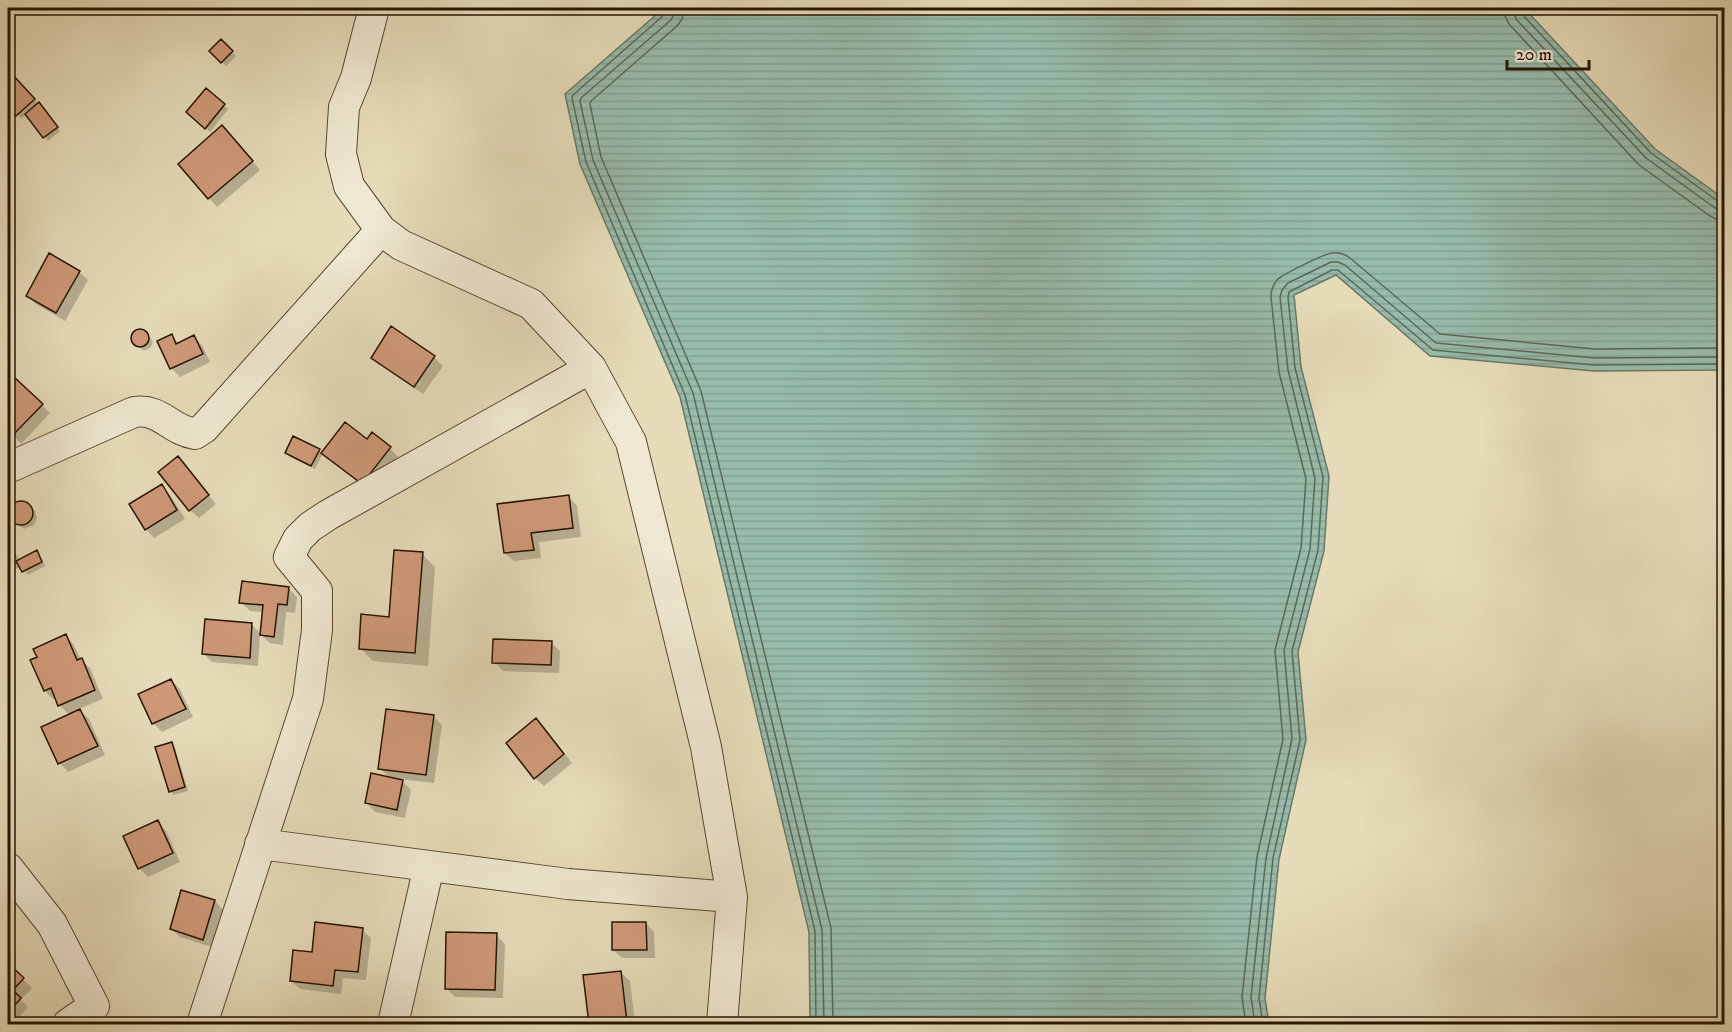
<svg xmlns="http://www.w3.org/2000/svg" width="1732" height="1032" viewBox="0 0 1732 1032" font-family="'IM FELL DW Pica',serif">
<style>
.water{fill:url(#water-rules);stroke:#6a7967;stroke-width:1.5}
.shadow{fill:#0003}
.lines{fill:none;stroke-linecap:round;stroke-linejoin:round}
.shore{stroke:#5e6856;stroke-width:1.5}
.building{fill:#cf9978;stroke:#261400;stroke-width:1.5}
.street-casing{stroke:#56462e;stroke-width:32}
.street{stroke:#efe8d2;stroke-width:30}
</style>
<defs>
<pattern id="water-rules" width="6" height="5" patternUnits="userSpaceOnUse" patternTransform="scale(1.5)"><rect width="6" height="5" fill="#97bcac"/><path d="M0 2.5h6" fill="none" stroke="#82a192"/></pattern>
</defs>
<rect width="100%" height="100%" fill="#e6dcb9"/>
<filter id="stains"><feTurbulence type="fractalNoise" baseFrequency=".00333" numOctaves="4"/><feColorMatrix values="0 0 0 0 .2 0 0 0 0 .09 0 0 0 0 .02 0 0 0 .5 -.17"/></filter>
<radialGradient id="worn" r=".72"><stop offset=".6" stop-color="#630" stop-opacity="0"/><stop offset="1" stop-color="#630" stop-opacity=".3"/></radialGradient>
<path class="water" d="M664 8H1524L1655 149 1724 199V370L1594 371 1430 356 1336 275 1294 295 1301 367 1329 476 1324 551 1298 652 1306 740 1279 859 1265 998 1269 1024H810L809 932 680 397 580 164 565 94Z"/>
<path class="shadow" d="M135 8H145L140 13Z
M221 41 236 56 226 66 211 51Z
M12 76 43 108 60 131 48 141 26 114 21 119 8 104V80Z
M206 90 228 109 210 132 192 116Z
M231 136 260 170 217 207 209 198Z
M79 272 88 280 65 321 36 304 27 295Z
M141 330 150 337 153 342 151 347 144 351 134 343 132 338 136 332Z
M172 336 179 344 194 337 202 345 210 362 180 377 171 368Z
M434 357 443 366 423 394 382 366 373 358Z
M14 379 50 413 21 444 8 430V385Z
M367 441 390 448 398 457 371 492 332 461Z
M319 450 322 454 323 453 315 469 290 457 286 453Z
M178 458 216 504 199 518 190 510Z
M162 486 170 495 185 519 154 538 146 529Z
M569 497 577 506 581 537 539 542 541 558 514 561 505 553Z
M25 502 35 511 37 518 34 525 24 529 13 520 11 510 14 504Z
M8 539 20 561 36 552 40 556 45 566 28 575 21 566 8 574Z
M422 554 435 567 428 666 373 661 360 648 391 618Z
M288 588 297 597 295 613 286 612 283 645 270 643 260 634 258 666 212 662 203 653 252 625 261 634 264 612 250 611 241 602Z
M66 636 74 645 81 660 90 668 103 699 78 709 89 719 105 755 68 772 60 763 70 715 59 705 57 698 53 699 45 691Z
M551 643 560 651 559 673 503 671 494 662Z
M171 680 180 689 193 717 162 732 153 723Z
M433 716 442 725 434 783 400 779 411 790 405 818 375 812 367 803 390 778 380 769Z
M545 729 572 763 544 786 535 778Z
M171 744 175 748 188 791 174 795 170 791Z
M157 822 166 831 180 862 148 877 139 868Z
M182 892 215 901 223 910 212 947 180 937 171 928Z
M646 923 654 932 655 958H622L613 950Z
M362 930 371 938 366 980 343 978 341 994 300 989 291 981 313 954Z
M496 935 505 944 503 998 455 997 446 988Z
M8 965 32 988 21 1000 28 1007 13 1024 8 1023Z
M621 973 630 981 635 1024H591L585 976Z"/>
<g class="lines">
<path class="shore" d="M667 8 665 14 573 95 572 98 586 162 685 395 815 931 816 1024
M675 8 674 14 671 20 581 98 580 101 593 160 693 393 822 930 824 1024
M684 8 682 19 677 26 591 101 590 104 601 157 701 391 831 928 833 1024
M1504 8 1505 16 1509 24 1639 165 1710 216 1716 219 1724 220
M1513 8 1516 19 1646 158 1715 208 1724 211
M1520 8 1522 14 1651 153 1719 202 1724 203
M1246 1024 1242 997 1257 857 1283 739 1275 650 1301 548 1306 479 1279 372 1271 297C1271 291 1273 285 1277 280 1283 274 1324 254 1332 253 1339 252 1345 254 1350 258L1440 334 1595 349 1724 348
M1255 1024 1251 997 1266 858 1292 739 1284 650 1310 549 1315 478 1288 370 1280 297 1282 290 1288 283 1331 262H1338L1345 265 1436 343 1595 358 1724 357
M1263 1024 1259 998 1273 858 1300 740 1292 651 1318 550 1323 477 1295 368 1288 297 1289 292 1332 270H1338L1433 350 1594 365 1724 364"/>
</g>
<path class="building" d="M221 39 233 51 221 63 209 51Z
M12 74 35 99 16 116 8 106V78Z
M206 88 225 104 205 129 186 112Z
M39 102 58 127 43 138 25 114Z
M222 125 253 161 208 199 178 164Z
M49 253 80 271 56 313 26 296Z
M391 326 435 356 414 387 371 358Z
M131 338a9 9 0 1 1 18 0a9 9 0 1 1-18 0Z
M172 334 176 344 194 335 203 354 170 369 157 341Z
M14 377 43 404 12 436 8 432V383Z
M345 422 367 439 372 432 391 447 362 484 321 453Z
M293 436 320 449 311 466 285 453Z
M178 456 209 495 189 511 158 472Z
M162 484 177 510 145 530 129 504Z
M569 495 573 528 531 533 534 550 504 553 497 504Z
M9 513a12 12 0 1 1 24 0a12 12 0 1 1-24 0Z
M8 542 15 556 8 561Z
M37 550 42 562 22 572 16 561Z
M394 550 423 552 415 653 359 649 361 614 389 617Z
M242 581 289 587 287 605 278 604 274 637 260 635 263 605 239 603Z
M205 619 252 623 250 658 202 654Z
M66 634 77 660 82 658 95 690 58 706 51 688 44 691 30 660 37 657 33 649Z
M493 639 552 641 551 665 492 663Z
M171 679 186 709 152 724 138 694Z
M80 709 98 746 58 764 41 727Z
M386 709 434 715 426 775 378 769Z
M536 718 564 754 534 779 506 743Z
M172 742 185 787 169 792 155 747Z
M371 773 403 780 397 810 365 803Z
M158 820 173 853 138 869 123 836Z
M181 890 215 900 203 940 170 929Z
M315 922 363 928 358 972 335 970 333 986 290 981 293 950 312 952Z
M612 922H646L647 950H612Z
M446 932 497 933 495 990 445 989Z
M8 963 24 978 13 990 21 998 8 1013Z
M621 971 627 1022 589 1024 583 975Z"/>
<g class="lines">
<g class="street-casing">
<path id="street" d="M374 8 356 78 344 107 341 154 349 186 381 230 401 245 531 304 591 368 631 442 706 747 732 897 722 1024
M8 468 134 412C161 408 170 430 195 434L204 428 381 230
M260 844 568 884 732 897
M8 868 52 924 94 1006 68 1024
M202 1024 308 699 317 630V591L289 557 298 539 310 527 328 515 591 368
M393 1024 429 866"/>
</g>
<use href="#street" class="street"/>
</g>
<rect width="1732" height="1032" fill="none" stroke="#e6dcb9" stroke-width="30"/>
<rect x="9" y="9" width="1714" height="1014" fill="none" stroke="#261400" stroke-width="3"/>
<rect x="15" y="15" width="1702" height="1002" fill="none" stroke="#261400" stroke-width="1.5"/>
<path d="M1507 60v9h82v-9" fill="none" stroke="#261400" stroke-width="3"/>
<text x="1516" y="60" font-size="18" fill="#261400" stroke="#efe8d2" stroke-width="4.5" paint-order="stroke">20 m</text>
<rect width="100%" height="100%" filter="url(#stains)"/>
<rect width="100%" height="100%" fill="url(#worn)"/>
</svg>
